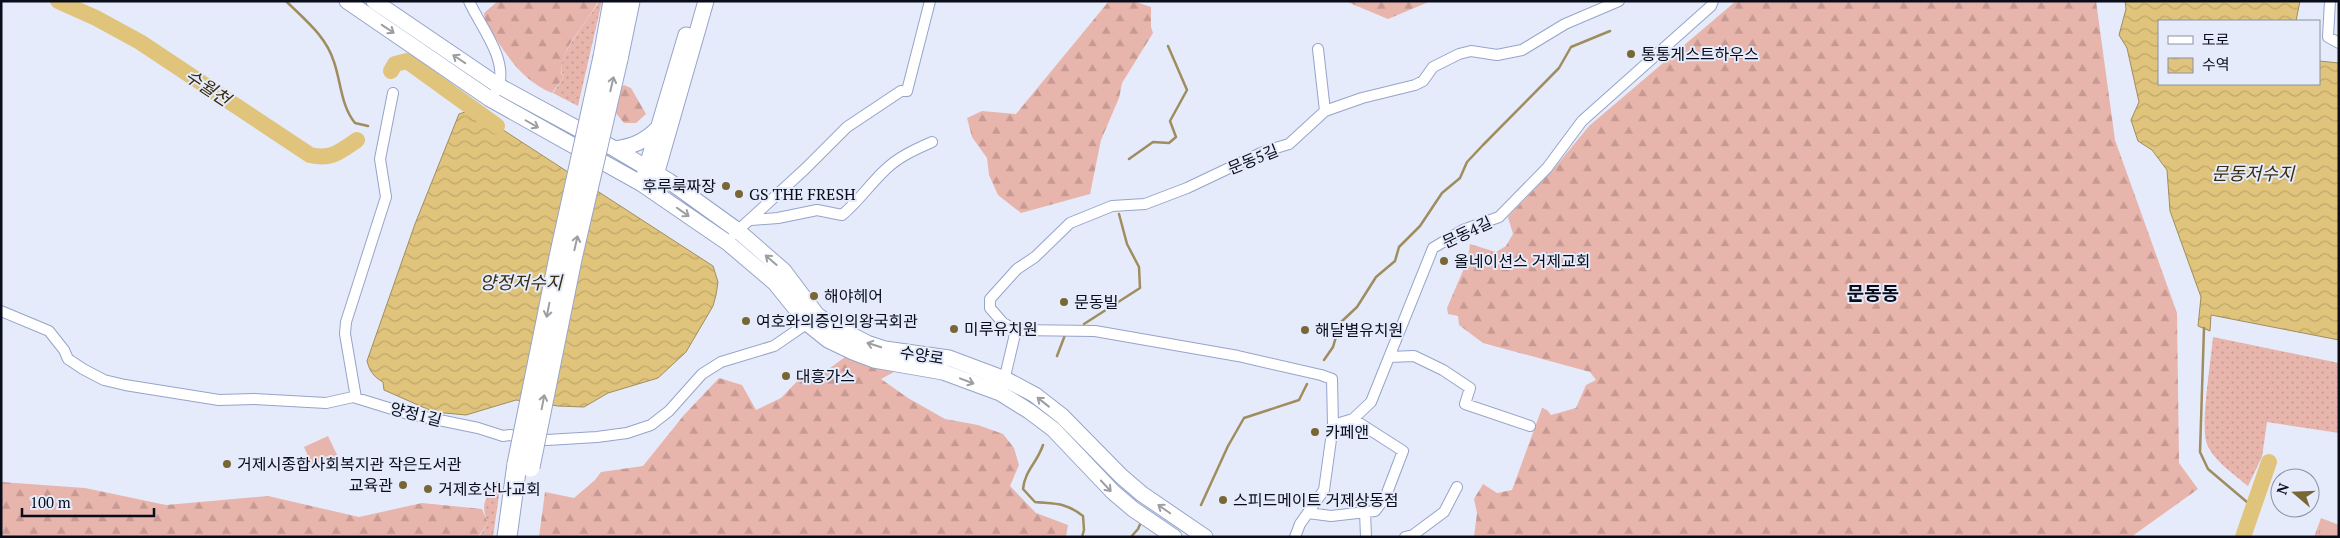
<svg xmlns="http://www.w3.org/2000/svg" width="2340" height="538" viewBox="0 0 2340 538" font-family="'PT Serif','Noto Sans KR',serif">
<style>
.grass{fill:url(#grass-dots)}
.forest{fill:url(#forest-firs)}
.park{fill:url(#park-tufts)}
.pitch{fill:#e8b5ac}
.water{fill:url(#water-waves);stroke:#a08d5f}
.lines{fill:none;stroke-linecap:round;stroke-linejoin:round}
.stream{stroke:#a08d5f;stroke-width:2.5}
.river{stroke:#e0c47c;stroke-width:16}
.street-casing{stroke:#96a4c9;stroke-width:12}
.secondary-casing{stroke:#96a4c9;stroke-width:17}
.highway-casing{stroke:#96a4c9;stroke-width:21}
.street{stroke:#fff;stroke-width:10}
.secondary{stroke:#fff;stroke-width:15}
.highway{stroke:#fff;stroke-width:19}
.highway-bridge-casing{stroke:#96a4c9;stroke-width:21;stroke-linecap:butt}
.highway-bridge{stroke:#fff;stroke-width:19}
.oneway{stroke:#9d9ea3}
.poi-dot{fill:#786634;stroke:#e5ebfb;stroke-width:2}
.labels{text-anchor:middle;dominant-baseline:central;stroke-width:4;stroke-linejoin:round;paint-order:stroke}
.poi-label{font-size:16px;fill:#090d1a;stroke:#e5ebfb;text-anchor:start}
.street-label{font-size:16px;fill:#090d1a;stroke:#e5ebfb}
.water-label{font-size:18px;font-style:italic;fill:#382d0c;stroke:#e5ebfb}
.quarter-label{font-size:19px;font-weight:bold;fill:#090d1a;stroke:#e5ebfb}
</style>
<defs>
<pattern id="grass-dots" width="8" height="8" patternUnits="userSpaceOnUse" patternTransform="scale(1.25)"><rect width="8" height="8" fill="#e8b5ac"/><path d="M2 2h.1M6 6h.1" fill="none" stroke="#c69a93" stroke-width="1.8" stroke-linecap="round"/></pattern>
<pattern id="forest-firs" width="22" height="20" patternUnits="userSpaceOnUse" patternTransform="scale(1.25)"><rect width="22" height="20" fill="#e8b5ac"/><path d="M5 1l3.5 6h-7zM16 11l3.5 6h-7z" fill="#c69a93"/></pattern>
<pattern id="park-tufts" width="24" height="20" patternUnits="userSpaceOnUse" patternTransform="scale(1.25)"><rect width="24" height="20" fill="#e8b5ac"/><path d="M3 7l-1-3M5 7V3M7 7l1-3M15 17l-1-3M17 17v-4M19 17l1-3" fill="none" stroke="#c69a93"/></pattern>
<pattern id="water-waves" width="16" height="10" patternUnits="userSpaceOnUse" patternTransform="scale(1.25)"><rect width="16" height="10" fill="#e0c47c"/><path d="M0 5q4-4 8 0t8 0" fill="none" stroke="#bfa76b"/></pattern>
</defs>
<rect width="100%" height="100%" fill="#e5ebfb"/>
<path class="grass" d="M599 1H602L578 106 553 93 564 77C551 60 591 18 599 1Z
M2213 337 2339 363V433L2267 422 2262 457 2248 486C2236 476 2210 458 2206 441 2201 421 2211 361 2213 337Z
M496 481H501L493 537H479L488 523C479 500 487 501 496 481Z"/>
<path class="forest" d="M498 1H598C587 25 562 44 561 73L564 77 552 93C520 80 502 49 485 21L484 13Z
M1109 1H1133L1151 7V27L1153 33 1122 83 1119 98 1101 140 1090 194 1021 213 998 195 989 175 987 158 972 137 967 118 982 111 1016 114Z
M1345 1H1431L1388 19Z
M1736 1H2096L2115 140 2177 313 2179 463 2198 489 2131 537H1474L1477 513 1474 499 1483 484 1497 493 1512 490 1542 408 1547 410 1551 415 1576 408 1586 385 1596 380 1590 372 1483 343 1459 325 1458 316 1448 314 1447 308 1468 259 1470 244 1496 252 1506 246 1513 234 1508 217 1552 171 1589 126Z
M624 85 631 88 646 114 636 123H624L615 112 619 89Z
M845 357 894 372 881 379 908 398 945 419 978 425 1003 434 1014 448 1019 465 1010 486 1036 513 1068 525 1066 537H539L545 492 574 498 595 480 601 472 643 466 684 415 719 378 742 385 756 410 781 398 807 371 822 374Z
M1 482 85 488 166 505 268 496 359 517 422 503 482 509 488 523 478 537H1Z"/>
<path class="park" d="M2321 518 2339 525V537H2314Z"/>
<path class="pitch" d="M328 436 339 459 314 470 304 447Z"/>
<path class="water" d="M2125 1H2300L2296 21H2159V84H2319V61L2339 63V340L2211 315 2210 331 2198 326 2201 297 2170 211 2167 170 2152 150 2138 141 2131 120 2139 102 2127 48 2119 35 2126 9Z
M465 112 497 126 713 266 718 282 716 295 713 306 686 352 658 378 608 393 584 407 558 406 516 400 466 415 434 412 384 390 383 382C374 377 370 372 367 361L415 224 459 114Z"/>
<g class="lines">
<path class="stream" d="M286 1C305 20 326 36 334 62 341 82 341 106 355 123L368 126
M1129 159 1153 142 1169 143 1176 137 1170 121 1187 90 1168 46
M1084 324 1140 288 1139 267 1127 244 1119 214
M2204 328 2200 452 2208 469 2254 508
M1057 356 1065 335
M1324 360 1333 347 1340 323 1357 307 1376 277 1395 261 1399 247 1420 226 1442 193 1460 178 1467 162 1483 145 1559 68 1571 47 1610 31
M1043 445C1037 463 1025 470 1023 489L1035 502C1055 504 1065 502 1083 516L1084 530 1082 537
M1201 505 1228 446 1244 418 1299 400 1307 384
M1131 537 1138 529 1141 522"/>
<path class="river" d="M58 1 96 18 140 42 310 155C332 160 339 152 357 140
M391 71 395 64 407 61 497 126
M2243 537 2269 462"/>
<g class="street-casing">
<path id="street" d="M469 1C480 26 507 57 499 86 498 90 493 95 490 99
M2330 1 2328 37 2339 43
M1318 49 1325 111
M751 220 778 218 817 210 842 215C858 202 870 184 885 170 898 157 916 149 932 142
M734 234 805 169 847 127 901 91H907L930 1
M1 311 49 331 64 350 68 359 83 369 104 380 125 385 219 400 254 399 326 403 353 397 405 413 478 428 503 436 510 435 547 440 597 437 627 433 651 425 669 411 702 374 721 362 774 346 812 320
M1016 330 1003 323 990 308V299L1017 269 1035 257 1070 223 1112 206 1145 204 1187 188 1263 152 1289 144 1325 111 1362 98 1415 85 1423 81 1433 67 1459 54 1471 51 1497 55 1522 50 1565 24 1619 1
M1390 357 1414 356 1443 370 1470 388 1465 404 1530 426
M1003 385 1016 330 1095 331 1238 356 1321 375 1332 379 1333 425
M356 398 345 334 346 322 386 197 380 159 393 93
M1365 512 1366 537
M1308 513 1331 516 1375 511 1385 498 1403 451 1353 419
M1295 537 1300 524 1324 490 1333 425 1353 419 1371 402 1433 248 1463 230 1499 217 1547 168 1582 121 1711 6 1713 1
M1405 537 1413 535 1444 512 1457 487"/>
</g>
<g class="secondary-casing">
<path id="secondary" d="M347 1 490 99 642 184 728 243 775 283 808 324 828 340 853 352 874 360 943 372 1000 393 1029 411 1053 429 1113 492 1133 509 1174 537
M374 1 499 86 615 149 669 181 737 230 784 271 817 315 830 324 867 343 885 349 949 358 1005 379 1035 395 1062 416 1121 476 1142 494 1205 537
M615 149C633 146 644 142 657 129
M644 176 686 35
M654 182 706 1"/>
</g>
<g class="highway-casing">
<path id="highway" d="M603 57 613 1
M618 59 630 1
M507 537 517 464"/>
</g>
<use href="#street" class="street"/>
<use href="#secondary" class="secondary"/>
<use href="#highway" class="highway"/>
<g class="highway-bridge-casing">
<path id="highway-bridge" d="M517 464 559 257 603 57
M530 467 572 259 618 59"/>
</g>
<use href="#highway-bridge" class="highway-bridge"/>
</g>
<defs><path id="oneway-shaft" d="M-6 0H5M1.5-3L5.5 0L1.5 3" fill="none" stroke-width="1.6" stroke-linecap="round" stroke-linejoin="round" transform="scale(1.25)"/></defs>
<g class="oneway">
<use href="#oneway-shaft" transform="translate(388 29) rotate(34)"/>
<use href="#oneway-shaft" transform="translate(459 59) rotate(-146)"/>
<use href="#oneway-shaft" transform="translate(612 84) rotate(-77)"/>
<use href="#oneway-shaft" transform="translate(532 124) rotate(30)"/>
<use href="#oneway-shaft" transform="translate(683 212) rotate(35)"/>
<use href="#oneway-shaft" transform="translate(576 243) rotate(-77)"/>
<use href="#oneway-shaft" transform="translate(771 260) rotate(-139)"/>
<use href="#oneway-shaft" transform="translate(548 310) rotate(101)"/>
<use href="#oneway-shaft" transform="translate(874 345) rotate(-162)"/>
<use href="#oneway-shaft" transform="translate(967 381) rotate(21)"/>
<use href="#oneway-shaft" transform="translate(543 402) rotate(-79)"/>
<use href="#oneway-shaft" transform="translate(1043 402) rotate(-142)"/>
<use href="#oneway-shaft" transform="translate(1106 486) rotate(47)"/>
<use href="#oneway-shaft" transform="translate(1164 509) rotate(-145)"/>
</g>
<g class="poi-dot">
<circle cx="1631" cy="54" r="5"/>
<circle cx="726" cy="186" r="5"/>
<circle cx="739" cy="194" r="5"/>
<circle cx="1444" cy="261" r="5"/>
<circle cx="814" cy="296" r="5"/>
<circle cx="1064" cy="302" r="5"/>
<circle cx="746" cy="321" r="5"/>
<circle cx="954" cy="329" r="5"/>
<circle cx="1305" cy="330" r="5"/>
<circle cx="786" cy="376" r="5"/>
<circle cx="1315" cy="432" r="5"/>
<circle cx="227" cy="464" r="5"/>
<circle cx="403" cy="485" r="5"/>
<circle cx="428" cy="489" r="5"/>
<circle cx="1223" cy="500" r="5"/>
</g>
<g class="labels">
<g class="poi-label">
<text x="1641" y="54">통통게스트하우스</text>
<text x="716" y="186" text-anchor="end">후루룩짜장</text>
<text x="749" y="194">GS THE FRESH</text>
<text x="1454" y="261">올네이션스 거제교회</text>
<text x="824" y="296">해야헤어</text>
<text x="1074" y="302">문동빌</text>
<text x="756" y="321">여호와의증인의왕국회관</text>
<text x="964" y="329">미루유치원</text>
<text x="1315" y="330">해달별유치원</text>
<text x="796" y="376">대흥가스</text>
<text x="1325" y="432">카페앤</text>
<text x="237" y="464">거제시종합사회복지관 작은도서관</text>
<text x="393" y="485" text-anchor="end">교육관</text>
<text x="438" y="489">거제호산나교회</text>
<text x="1233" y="500">스피드메이트 거제상동점</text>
</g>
<g class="street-label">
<text transform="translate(1253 159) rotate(-22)">문동5길</text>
<text transform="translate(1467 232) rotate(-25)">문동4길</text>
<text transform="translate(922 355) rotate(9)">수양로</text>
<text transform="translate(416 414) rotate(14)">양정1길</text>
</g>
<g class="water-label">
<text transform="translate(208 87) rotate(34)">수월천</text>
<text x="2253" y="173">문동저수지</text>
<text x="521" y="282">양정저수지</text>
</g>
<g class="quarter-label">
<text x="1873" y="292">문동동</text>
</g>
</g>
<rect width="2340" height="538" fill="none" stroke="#090d1a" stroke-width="5"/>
<rect x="2158" y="20" width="162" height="65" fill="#e5ebfb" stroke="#8d92a1"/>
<rect x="2168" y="36" width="25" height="8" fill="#ffffff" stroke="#8d92a1"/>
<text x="2202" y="45" font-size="15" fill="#090d1a">도로</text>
<rect x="2168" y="58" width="25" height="15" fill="url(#water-waves)" stroke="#8d92a1"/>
<text x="2202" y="70" font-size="15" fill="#090d1a">수역</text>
<g transform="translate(2295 493) rotate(289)"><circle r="24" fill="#e5ebfb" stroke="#8d92a1"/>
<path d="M0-4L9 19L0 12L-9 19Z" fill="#786634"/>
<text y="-8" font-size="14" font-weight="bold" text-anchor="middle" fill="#090d1a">N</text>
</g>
<path d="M22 508v8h132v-8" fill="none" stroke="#090d1a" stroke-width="2.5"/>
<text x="30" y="508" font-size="15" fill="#090d1a" stroke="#e5ebfb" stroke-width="4" paint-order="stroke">100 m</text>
</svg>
